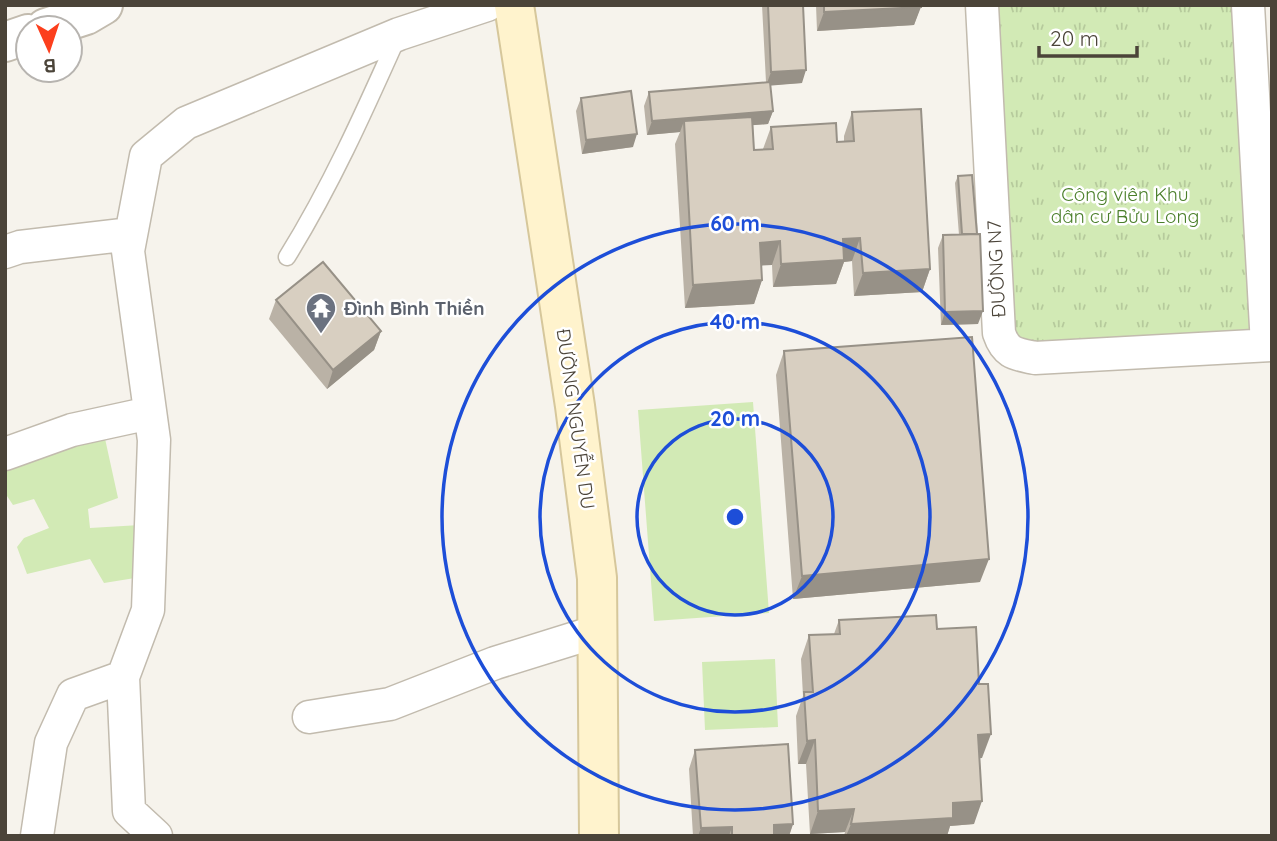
<svg xmlns="http://www.w3.org/2000/svg" width="1277" height="841" viewBox="0 0 1277 841" font-family="Quicksand,sans-serif">
<style>
.green{fill:#d2eab5}
.park{fill:url(#park-tufts)}
.lines{fill:none;stroke-linecap:round;stroke-linejoin:round}
.service-casing{stroke:#c2bbae;stroke-width:19}
.minor-casing{stroke:#c2bbae;stroke-width:35}
.tertiary-casing{stroke:#c2bbae;stroke-width:42}
.secondary-casing{stroke:#d6c79b;stroke-width:42}
.service{stroke:#fff;stroke-width:16}
.minor{stroke:#fff;stroke-width:32}
.tertiary{stroke:#fff;stroke-width:38}
.secondary{stroke:#fff3cd;stroke-width:38}
.wall{fill:#bab2a6}
.shaded-wall{fill:#979187}
.building{fill:#d8cfc1;stroke:#979187;stroke-width:2}
.ring{fill:none;stroke:#1d4ed8;stroke-width:3.5}
.labels{text-anchor:middle;dominant-baseline:central;stroke-width:5;stroke-linejoin:round;paint-order:stroke}
.park-label{font-size:19px;fill:#4a7f2a;stroke:#fff}
.street-label{font-size:19px;fill:#4b4439;stroke:#fff}
.worship-label{font-size:19px;font-weight:bold;fill:#5b616d;stroke:#fff;text-anchor:start}
.centre{fill:#1d4ed8;stroke:#fff;stroke-width:3.5}
.ring-label{font-size:21px;text-anchor:middle;font-weight:bold;fill:#1d4ed8;stroke:#fff;stroke-width:5;stroke-linejoin:round;paint-order:stroke}
</style>
<defs>
<pattern id="park-tufts" width="24" height="20" patternUnits="userSpaceOnUse" patternTransform="scale(1.75)"><rect width="24" height="20" fill="#d2eab5"/><path d="M3 7l-1-3M5 7V3M7 7l1-3M15 17l-1-3M17 17v-4M19 17l1-3" fill="none" stroke="#b6ca9c"/></pattern>
</defs>
<rect width="100%" height="100%" fill="#f6f3ec"/>
<path class="green" d="M753 402 769 613 654 621 638 410Z
M104 434 118 498 88 509 90 528 140 525 135 578 104 583 90 559 27 574 17 547 24 538 49 528 34 499 13 505 5 493V466Z
M775 659 778 727 705 730 702 662Z"/>
<path class="park" d="M993 5H1236L1253 333 1034 346 1014 339Z"/>
<g class="lines">
<g class="service-casing">
<path id="service" d="M287 257C331 186 364 112 398 36"/>
</g>
<g class="minor-casing">
<path id="minor" d="M982 5 999 333C1006 354 1016 354 1035 358L1272 345
M1248 5 1267 345
M5 252 20 247 131 234
M5 454 72 430 150 413
M309 717 390 704 495 663 598 631
M37 836 51 743 73 695 123 677
M156 836 129 811 123 677 148 610 154 440 128 251 146 156 186 123 399 34 487 5"/>
</g>
<g class="tertiary-casing">
<path id="tertiary" d="M46 28 86 15 103 5
M5 42 28 34"/>
</g>
<g class="secondary-casing">
<path id="secondary" d="M514 5 575 406 597 578 599 836"/>
</g>
<use href="#service" class="service"/>
<use href="#minor" class="minor"/>
<use href="#tertiary" class="tertiary"/>
<use href="#secondary" class="secondary"/>
</g>
<path class="wall" d="M762 5H803L802 83 770 85 773 111 768 124 753 125 754 150 763 149 771 127 837 142H844V136L852 112 930 269 922 292 854 296 852 261 844 262 836 284 773 287 772 265H761L762 280 754 304 685 308 675 144 680 132 647 135 644 106 649 92 766 82Z
M816 5H921L914 25 817 31Z
M581 98 633 147 582 154 576 111Z
M958 176 978 324 941 325 938 248 943 235H959L955 183Z
M276 300 381 331 374 350 327 389 269 319Z
M784 351 980 582 793 599 776 375Z
M839 620 937 629 982 758H980L974 824 950 826 947 836H844L845 832 810 834 806 764H798L796 716 803 696 801 659 809 635 834 634Z
M695 750 793 824 789 836H693L689 769Z"/>
<path class="shaded-wall" d="M921 7 914 25 817 31 824 12Z
M806 70 802 83 766 86 771 72Z
M773 111 768 124 684 131V121L680 132 647 135 652 121Z
M637 134 633 147 582 154 586 140Z
M860 238 852 261 844 262 836 284 773 287 781 264 843 239Z
M780 241 772 265 751 266 760 243Z
M930 269 922 292 854 296 863 273Z
M762 280 754 304 685 308 693 285Z
M983 311 978 324 941 325 945 312Z
M381 331 374 350 327 389 333 370Z
M989 559 980 582 793 599 802 576Z
M991 734 982 758 970 759 978 735Z
M815 740 806 764H798L807 741Z
M982 801 974 824 950 826 947 836H846L851 824 953 803Z
M854 809 845 832 810 834 818 811Z
M793 824 789 836H770L774 825Z
M732 827 729 836H698L701 828Z"/>
<path class="building" d="M768 5H803L806 70 771 72Z
M824 5H921V7L824 12Z
M770 82 773 111 652 121 649 92Z
M631 91 637 134 586 140 581 98Z
M921 109 930 269 863 273 860 238 843 239 844 260 781 264 780 241 760 243 762 280 693 285 684 121 752 117 754 150 773 149 771 127 836 123 837 142 854 141 852 112Z
M972 175 977 234H962L958 176Z
M980 234 983 311 945 312 943 235Z
M323 262 381 331 333 370 276 300Z
M972 337 989 559 802 576 784 351Z
M936 615 937 629 976 627 979 684H988L991 734 978 735 982 801 953 803V818L851 824 854 809 818 811 815 740 807 741 804 692H813L809 635 840 634 839 620Z
M788 744 793 824 774 825V836H732V827L701 828 695 750Z"/>
<g class="ring">
<circle cx="735" cy="517" r="98"/>
<circle cx="735" cy="517" r="195"/>
<circle cx="735" cy="517" r="293"/>
</g>
<defs>
<g id="temple-pin" transform="scale(1.575)"><path d="M0 17L-7.5 6A9.5 9.5 0 1 1 7.5 6Z" fill="#6b7280" stroke="#fff"/><path d="M0-6L5-2H3V0L6.5 2.5H4V6H1.5V3h-3V6H-4V2.5H-6.5L-3 0V-2H-5Z" fill="#fff"/></g>
</defs>
<g fill-rule="evenodd">
<use href="#temple-pin" x="321" y="308"/>
</g>
<g class="labels">
<g class="park-label">
<text x="1125" y="194">Công viên Khu<tspan x="1125" dy="22">dân cư Bửu Long</tspan></text>
</g>
<g class="street-label">
<text transform="translate(996 269) rotate(-93)">ĐƯỜNG N7</text>
<text transform="translate(576 419) rotate(82)">ĐƯỜNG NGUYỄN DU</text>
</g>
<g class="worship-label">
<text x="344" y="308">Đình Bình Thiền</text>
</g>
</g>
<circle cx="735" cy="517" r="10" class="centre"/>
<g class="ring-label">
<text x="735" y="231">60 m</text>
<text x="735" y="329">40 m</text>
<text x="735" y="426">20 m</text>
</g>
<rect width="1277" height="841" fill="none" stroke="#4b4439" stroke-width="14"/>
<g transform="translate(49 49) rotate(177)"><circle r="33" fill="#ffffff" stroke="#b7b4b0" stroke-width="2"/>
<path d="M0-5L12 26L0 18L-12 26Z" fill="#fc3f1d"/>
<text y="-10" font-size="19" font-weight="bold" text-anchor="middle" fill="#4b4439">B</text>
</g>
<path d="M1039 46v10h98v-10" fill="none" stroke="#4b4439" stroke-width="3.5"/>
<text x="1050" y="46" font-size="21" fill="#4b4439" stroke="#ffffff" stroke-width="5" paint-order="stroke">20 m</text>
</svg>
